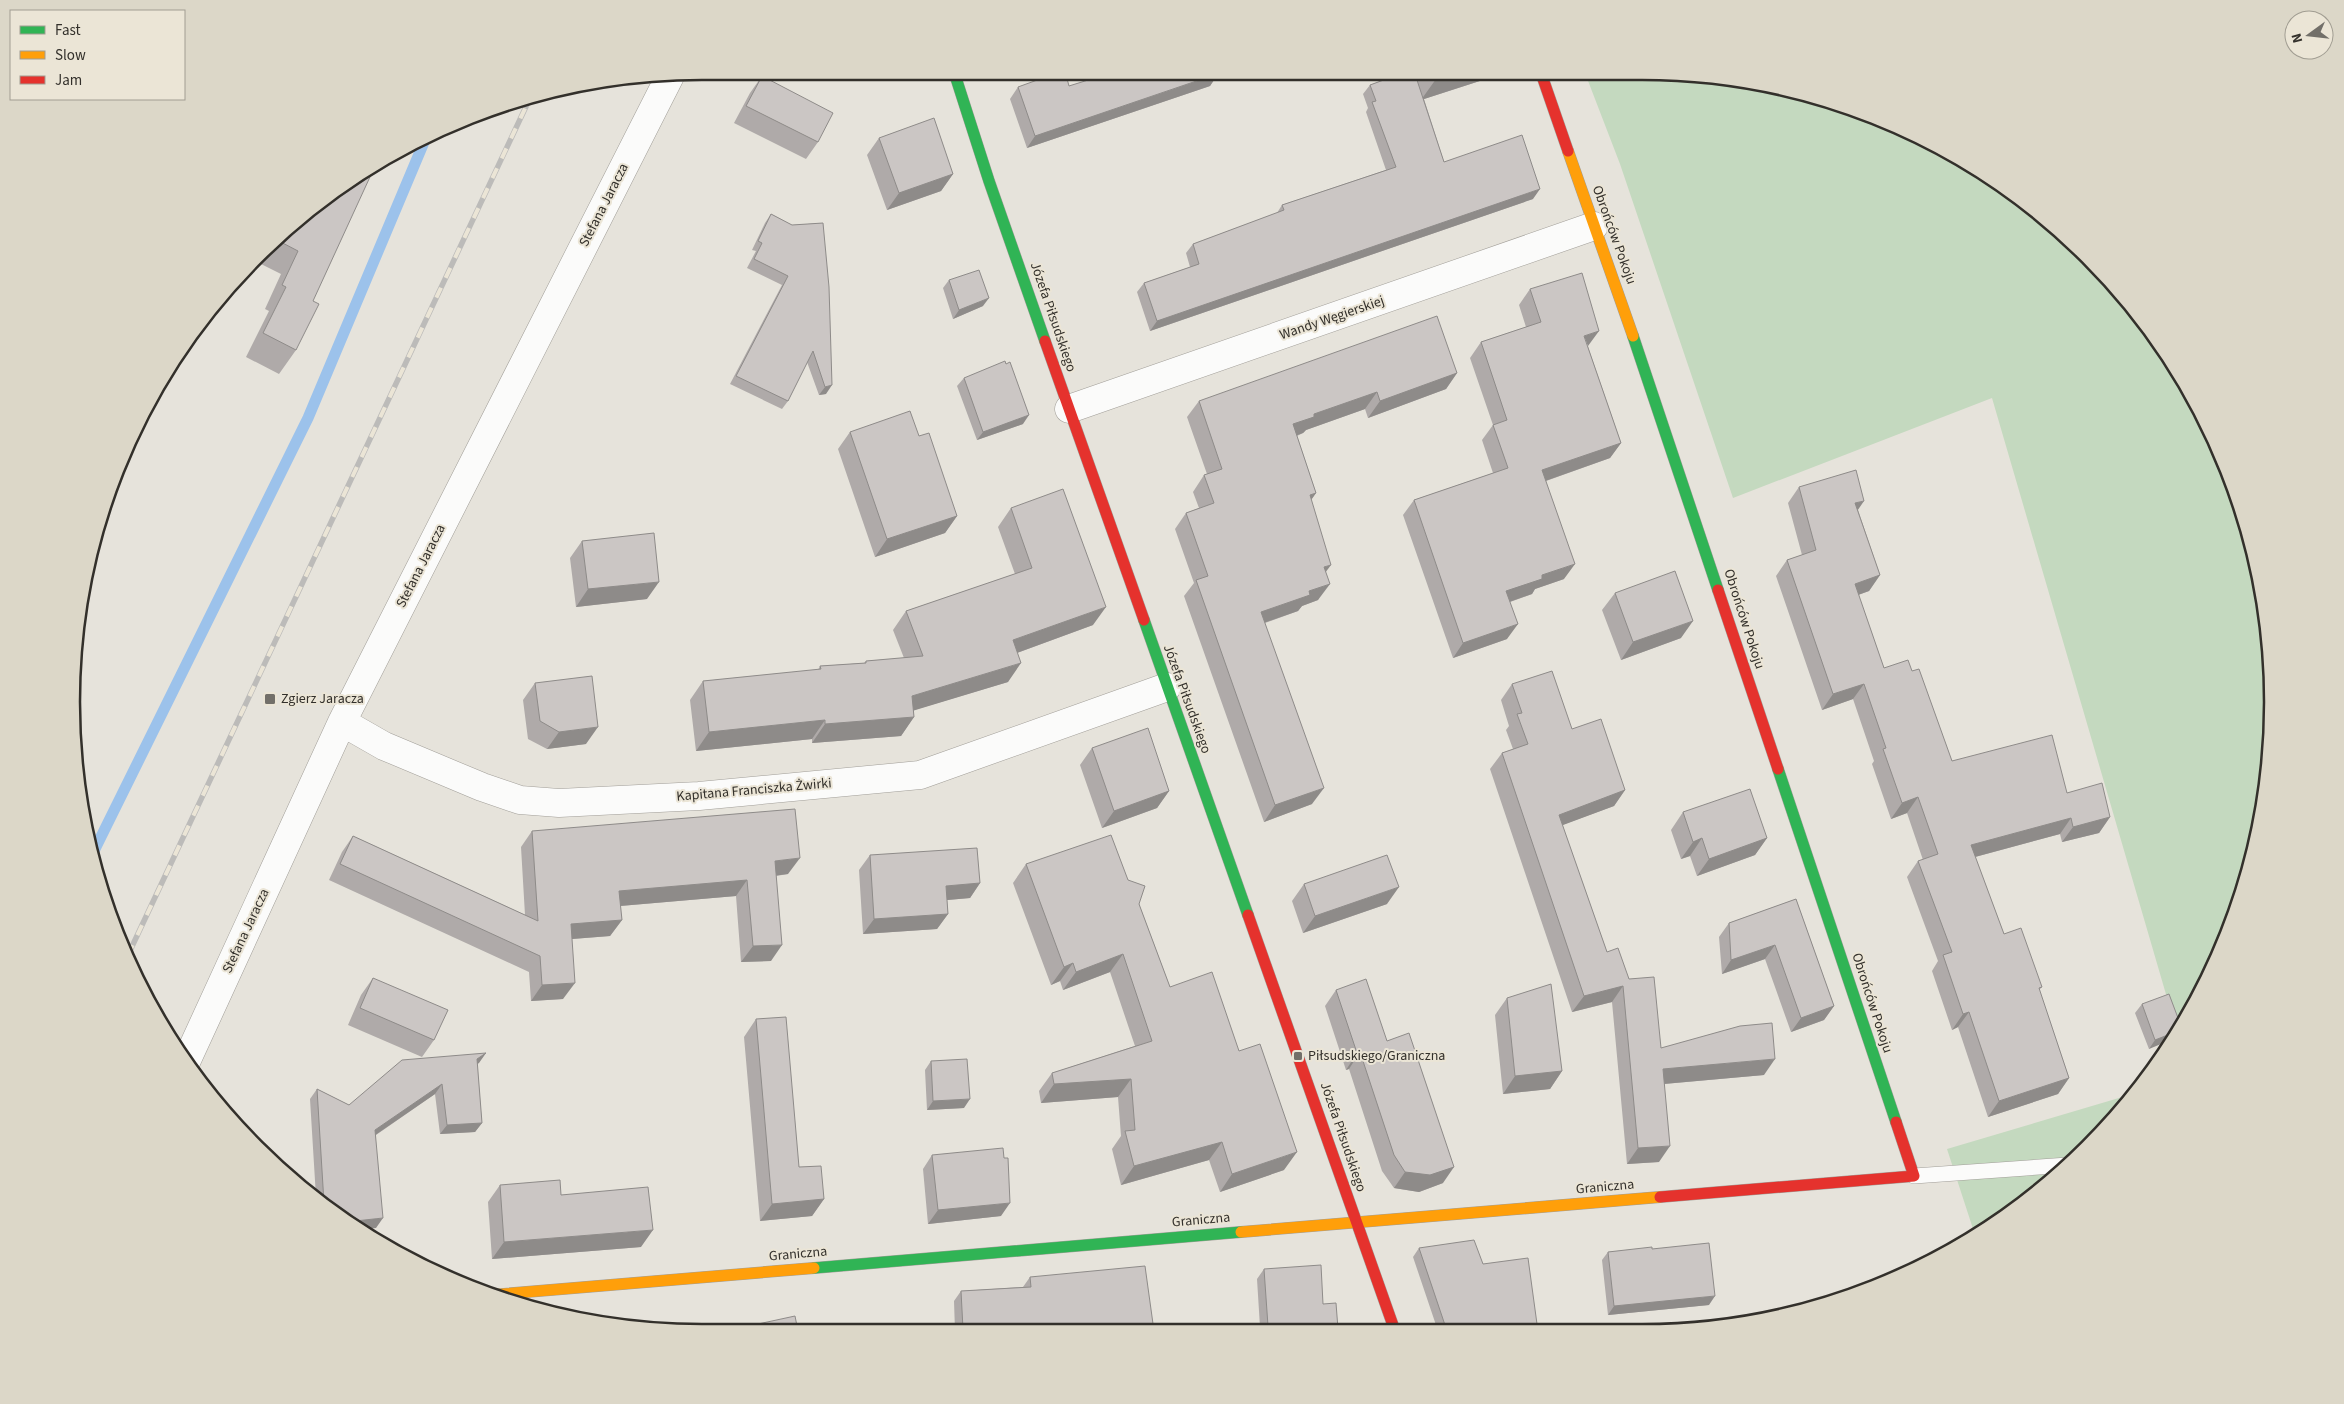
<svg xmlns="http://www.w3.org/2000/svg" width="2344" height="1404" viewBox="0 0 2344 1404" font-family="'Source Sans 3',sans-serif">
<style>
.green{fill:#c4d9bf}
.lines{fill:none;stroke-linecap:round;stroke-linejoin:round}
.stream{stroke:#9cc2eb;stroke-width:11}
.lane-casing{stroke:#a19e98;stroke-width:16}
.street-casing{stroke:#a19e98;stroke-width:29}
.fast-casing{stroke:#a19e98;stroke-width:12}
.slow-casing{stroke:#a19e98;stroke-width:12}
.jam-casing{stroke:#a19e98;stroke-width:12}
.lane{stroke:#fbfbfa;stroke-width:15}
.street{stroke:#fbfbfa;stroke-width:28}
.fast{stroke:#30b455;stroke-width:11}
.slow{stroke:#ff9f0a;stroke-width:11}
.jam{stroke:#e5322d;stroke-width:11}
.rail-casing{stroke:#bcbbb9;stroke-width:5.5}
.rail{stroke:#ebe5d6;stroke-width:4;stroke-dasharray:11;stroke-linecap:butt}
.wall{fill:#afaaa9}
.shaded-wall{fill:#8e8b89}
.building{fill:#cbc6c4;stroke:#8e8b89}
.poi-dot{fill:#726f69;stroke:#ebe5d6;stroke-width:2}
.labels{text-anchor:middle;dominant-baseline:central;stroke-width:4;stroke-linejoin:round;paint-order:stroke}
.street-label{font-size:14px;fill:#33302b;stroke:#ebe5d6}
.poi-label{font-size:14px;fill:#33302b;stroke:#ebe5d6;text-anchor:start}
.rim{fill:none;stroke:#33302b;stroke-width:2.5}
</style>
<rect width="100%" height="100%" fill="#e6e3db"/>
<path class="green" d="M1585 73H1684L1845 105 1993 178 2088 256 2167 352 2225 461 2239 509 2261 579 2273 702 2261 825 2225 944 2177 1032 1992 398 1733 498 1620 164Z
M2129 1095 2058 1176 1975 1235 1947 1149Z"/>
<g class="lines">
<path class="stream" d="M92 855 308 418 427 135"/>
<g class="lane-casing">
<path id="lane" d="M1914 1176 2068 1165"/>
</g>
<g class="street-casing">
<path id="street" d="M1069 409 1594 226
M342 722 384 746 482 787 520 800 559 803 699 796 920 775 1167 687
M186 1062 342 722 670 76"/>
</g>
<g class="fast-casing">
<path id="fast" d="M955 75 989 181 1045 341
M1633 336 1718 590
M1144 620 1248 915
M1778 769 1896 1122
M814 1268 1241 1232"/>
</g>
<g class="slow-casing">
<path id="slow" d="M1568 151 1633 336
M1241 1232 1660 1197
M491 1295 814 1268"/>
</g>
<g class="jam-casing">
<path id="jam" d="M1541 73 1568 151
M1045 341 1144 620
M1718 590 1778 769
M1248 915 1395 1331
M1660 1197 1914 1176 1896 1122"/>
</g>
<use href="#lane" class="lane"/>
<use href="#street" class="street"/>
<use href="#fast" class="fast"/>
<use href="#slow" class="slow"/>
<use href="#jam" class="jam"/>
<g class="rail-casing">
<path id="rail" d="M128 955 530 98"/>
</g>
<use href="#rail" class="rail"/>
</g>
<path class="wall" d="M1492 73 1489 78 1424 99 1444 162 1533 199 1150 331 1137 292 1144 283 1190 267 1186 253 1193 244 1277 213 1282 205 1386 170 1366 112 1368 108 1363 94 1370 85 1400 74Z
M1218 74 1210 86 1027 148 1010 99 1018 87 1069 86Z
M762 76 818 142 806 159 734 123 750 93Z
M879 138 953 174 941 191 887 210 867 155Z
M318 201 313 301 296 350 279 374 246 357 269 311 265 309 281 274 253 260 256 256Z
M771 214 792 225 823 223 826 394 819 395 807 362 788 401 782 409 730 384 782 285 747 268 756 251 752 250 765 223Z
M949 280 983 306 953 319 943 288Z
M1530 289 1588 347 1621 443 1610 458 1546 481 1564 579 1535 589 1532 594 1510 602 1507 639 1453 658 1403 515 1414 500 1493 473 1482 440 1493 425 1470 358 1481 342 1526 327 1519 305Z
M1457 373 1446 389 1368 418 1365 409 1306 430 1303 433 1297 436 1316 493 1311 500 1326 572 1318 600 1302 606 1298 611 1265 623 1312 804 1264 822 1184 596 1194 583 1175 529 1186 513 1199 508 1193 492 1204 475 1207 474 1187 417 1199 401Z
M964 378 1023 424 977 440 957 386Z
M850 432 919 436 957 516 945 533 875 557 838 449Z
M1799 487 1858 510 1880 575 1869 591 1858 595 1884 668 1912 671 1952 761 2067 793 2110 817 2099 833 2062 842 2060 834 1975 857 2004 934 2042 987 2039 990 2069 1078 2058 1094 1988 1117 1958 1027 1952 1030 1932 971 1938 961 1907 877 1918 861 1923 860 1907 813 1891 819 1872 764 1874 761 1853 699 1822 710 1776 576 1787 560 1802 555 1788 503Z
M1011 508 1093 625 1017 653 1008 682 914 710V717L901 736 812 743V739L696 751 690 700 703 681 818 670 820 666 864 663 866 661 904 658 893 630 906 611 1015 574 998 527Z
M582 541 647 599 576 607 570 558Z
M1615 593 1681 638 1621 660 1602 610Z
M535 683 586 744 547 749 528 739 523 700Z
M1512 684 1572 729 1625 790 1614 806 1562 825 1607 952 1629 979 1661 1048 1764 1075 1664 1084 1659 1162 1627 1164 1612 1002 1572 1012 1490 769 1502 753 1513 749 1506 730 1509 726 1501 700Z
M1092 748 1169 791 1157 808 1102 828 1080 765Z
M1683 812 1767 838 1755 855 1697 876 1690 856 1681 859 1671 830Z
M532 831 788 874 776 876 771 961 741 962 736 896 620 906 622 920 610 936 572 939 563 999 531 1001 529 972 329 880 342 852 353 836 525 915 521 847Z
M870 855 980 883 970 898 947 900 948 914 937 929 863 934 859 870Z
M1026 864 1128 880 1139 904 1170 987 1239 1051 1284 1170 1220 1192 1209 1160 1121 1185 1112 1149 1121 1136 1118 1097 1041 1103 1039 1091 1052 1073 1135 1046 1110 972 1063 990 1060 981 1051 985 1013 883Z
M1304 884 1387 904 1303 933 1292 901Z
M1796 899 1834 1006 1824 1020 1791 1032 1765 959 1722 974 1719 937 1729 923Z
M373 978 434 1040 422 1057 348 1025 361 995Z
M1336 990 1387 1041 1443 1183 1419 1192 1394 1188 1382 1171 1349 1069 1346 1070 1325 1006Z
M1507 998 1562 1071 1550 1089 1503 1094 1495 1015Z
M2142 1004 2181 1026 2149 1049 2135 1013Z
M756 1019 799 1167 824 1199 812 1216 760 1221 744 1037Z
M486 1053 477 1064 482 1123 475 1132 440 1134 435 1094 376 1135V1228L351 1226 316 1197 310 1099 317 1089 349 1105Z
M931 1061 964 1108 927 1110 925 1070Z
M932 1155 1001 1216 928 1224 923 1169Z
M500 1185 561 1195 641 1247 492 1259 488 1202Z
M1419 1248 1483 1264 1537 1324 1532 1331H1438L1413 1257Z
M1652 1249 1709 1305 1608 1315 1602 1260 1608 1252Z
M1264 1269 1323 1304 1338 1329 1260 1327 1257 1279Z
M1030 1277 1154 1331H955L954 1301 961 1291 1023 1287Z
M758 1324 798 1331H752Z"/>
<path class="shaded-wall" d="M1492 73 1489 78 1421 100 1436 79 1452 74Z
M1218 74 1210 86 1027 148 1035 136Z
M953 174 941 191 887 210 899 193Z
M1540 189 1533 199 1150 331 1157 321Z
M989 298 983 306 953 319 959 310Z
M1599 331 1588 346 1584 336Z
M1457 373 1446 389 1368 418 1380 401Z
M832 385 826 394 819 395 825 387Z
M1377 392 1365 409 1306 430 1303 433 1281 441 1293 424 1314 414Z
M1029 415 1023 424 977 440 983 432Z
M1621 443 1610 458 1531 486 1542 470Z
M1316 493 1304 510 1310 495Z
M1864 501 1853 517 1855 503Z
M957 516 945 533 875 557 887 539Z
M1575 564 1564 579 1535 589 1532 594 1495 607 1506 591 1542 575Z
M1331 565 1319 581 1324 567Z
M1880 575 1869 591 1844 600 1855 584Z
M659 582 647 599 576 607 588 589Z
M1330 584 1318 600 1302 606 1298 611 1249 628 1261 612 1309 591Z
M1106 607 1093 625 1000 659 1013 640Z
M1693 621 1681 638 1621 660 1633 642Z
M1518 624 1507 639 1453 658 1463 643Z
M1021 663 1008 682 899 715 912 696Z
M1864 684 1853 699 1822 710 1833 694Z
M914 717 901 736 812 743 825 724Z
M825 720 812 739 696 751 709 732Z
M598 727 586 744 547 749 559 732Z
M1324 788 1312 804 1264 822 1275 805Z
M1625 790 1614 806 1547 831 1559 815Z
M1169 791 1157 808 1102 828 1114 811Z
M1918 797 1907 813 1891 819 1902 803Z
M2110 817 2099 833 2062 842 2073 827Z
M2071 818 2060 834 1960 861 1971 845Z
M1702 838 1690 856 1681 859 1693 842Z
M1767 838 1755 855 1697 876 1709 859Z
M800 858 788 874 764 877 775 861Z
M747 880 736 896 608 907 619 891Z
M980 883 970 898 936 901 946 886Z
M1399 887 1387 904 1303 933 1315 916Z
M948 914 937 929 863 934 874 919Z
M622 920 610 936 559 940 571 924Z
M782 945 771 961 741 962 753 946Z
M1775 945 1765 959 1722 974 1731 960Z
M1123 954 1110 972 1063 990 1076 972Z
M1073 963 1060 981 1051 985 1064 967Z
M575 983 563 999 531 1001 542 985Z
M1623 986 1612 1002 1572 1012 1584 996Z
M1834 1006 1824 1020 1791 1032 1801 1018Z
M1969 1012 1958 1027 1952 1030 1963 1014Z
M2178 1031 2173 1039 2149 1049 2155 1040Z
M1360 1052 1349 1069 1346 1070 1357 1053Z
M486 1053 479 1063 470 1069 477 1059Z
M1775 1059 1764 1075 1652 1085 1663 1069Z
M1562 1071 1550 1089 1503 1094 1515 1076Z
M2069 1078 2058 1094 1988 1117 1999 1101Z
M1131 1079 1118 1097 1041 1103 1054 1084Z
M442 1084 435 1094 368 1140 375 1130Z
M970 1099 964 1108 927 1110 933 1101Z
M482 1123 475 1132 440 1134 447 1125Z
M1222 1142 1209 1160 1121 1185 1134 1166Z
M1670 1146 1659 1162 1627 1164 1638 1148Z
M1297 1152 1284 1170 1220 1192 1232 1174Z
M1454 1167 1443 1183 1419 1192 1394 1188 1405 1172Z
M824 1199 812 1216 760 1221 772 1204Z
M1010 1203 1001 1216 928 1224 938 1210Z
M383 1218 376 1228 358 1230 351 1226 346 1222Z
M653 1230 641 1247 492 1259 504 1242Z
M1715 1296 1709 1305 1608 1315 1614 1306Z
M1537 1324 1532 1331H1497Z
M1022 1326 1018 1331H961L963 1329Z"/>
<path class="building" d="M1217 74 1035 136 1018 87 1051 75H1066L1069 86 1104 75Z
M1400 74H1415L1444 162 1522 135 1540 189 1157 321 1144 283 1199 264 1193 244 1284 210 1282 205 1396 167 1372 102 1376 101 1370 85Z
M1434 74H1452L1436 79Z
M762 76 833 113 818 142 746 106Z
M934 118 953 174 899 193 879 138Z
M375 166 313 301 319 304 296 350 263 333 286 287 282 285 298 251 275 239 318 201Z
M771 214 792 225 823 223 829 287 832 385 825 387 813 351 788 401 736 376 788 276 754 259 762 243 758 241Z
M979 270 989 298 959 310 949 280Z
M1582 273 1599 331 1584 336 1621 443 1542 470 1575 564 1542 575V579L1506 591 1518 624 1463 643 1414 500 1508 468 1493 425 1507 420 1481 342 1541 322 1530 289Z
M1437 316 1457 373 1380 401 1377 392 1314 414V417L1293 424 1316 493 1310 495 1331 565 1324 567 1330 584 1309 591 1310 595 1261 612 1324 788 1275 805 1196 580 1208 576 1186 513 1214 503 1204 475 1222 469 1199 401Z
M1005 361 1006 364 1010 362 1029 415 983 432 964 378Z
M910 411 919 436 929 433 957 516 887 539 850 432Z
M1856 470 1864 501 1855 503 1880 575 1855 584 1884 668 1908 660 1912 671 1919 669 1952 761 2052 735 2067 793 2102 783 2110 817 2073 827 2071 818 1971 845 2004 934 2021 928 2042 987 2039 988 2069 1078 1999 1101 1969 1012 1963 1014 1943 955 1952 952 1918 861 1938 854 1918 797 1902 803 1883 749 1886 748 1864 684 1833 694 1787 560 1816 550 1799 487Z
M1063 489 1106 607 1013 640 1021 663 912 696 914 717 825 724V720L709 732 703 681 821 669 820 666 866 663V661L923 656 906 611 1032 568 1011 508Z
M654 533 659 582 588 589 582 541Z
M1675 571 1693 621 1633 642 1615 593Z
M1552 671 1572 729 1601 719 1625 790 1559 815 1607 952 1618 948 1629 979 1654 977 1661 1048 1740 1026 1772 1023 1775 1059 1663 1069 1670 1146 1638 1148 1623 986 1584 996 1502 753 1528 744 1517 714 1522 713 1512 684Z
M592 676 598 727 559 732 540 721 535 683Z
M1148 728 1169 791 1114 811 1092 748Z
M1750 789 1767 838 1709 859 1702 838 1693 842 1683 812Z
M795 809 800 858 775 861 782 945 753 946 747 880 619 891 622 920 571 924 575 983 542 985 540 956 340 864 353 836 538 921 532 831Z
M1111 835 1128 880 1145 886 1139 904 1170 987 1212 972 1239 1051 1260 1044 1297 1152 1232 1174 1222 1142 1134 1166 1125 1131 1135 1130 1131 1079 1054 1084 1052 1073 1152 1041 1123 954 1076 972 1073 963 1064 967 1026 864Z
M977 848 980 883 946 886 948 914 874 919 870 855Z
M1387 855 1399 887 1315 916 1304 884Z
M1796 899 1834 1006 1801 1018 1775 945 1731 960 1729 923Z
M373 978 448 1010 434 1040 360 1008Z
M1366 979 1387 1041 1409 1033 1454 1167 1430 1175 1405 1172 1394 1155 1360 1052 1357 1053 1336 990Z
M1551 984 1562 1071 1515 1076 1507 998Z
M2169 994 2181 1026 2178 1031 2155 1040 2142 1004Z
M786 1017 799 1167 821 1166 824 1199 772 1204 756 1019Z
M486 1053 477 1059 482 1123 447 1125 442 1084 375 1130 383 1218 346 1222 324 1203 317 1089 349 1105 402 1060Z
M967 1059 970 1099 933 1101 931 1061Z
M1003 1148 1004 1158H1008L1010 1203 938 1210 932 1155Z
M560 1180 561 1195 648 1187 653 1230 504 1242 500 1185Z
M1474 1240 1483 1264 1528 1258 1537 1324 1497 1331H1447L1419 1248Z
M1709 1243 1715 1296 1614 1306 1608 1252 1652 1247V1249Z
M1321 1265 1323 1304 1336 1303 1338 1329 1357 1327V1331H1221L1268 1326 1264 1269Z
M1145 1266 1154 1331H1022V1326L963 1329 961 1291 1031 1287 1030 1277Z
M795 1316 798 1331H759L758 1324Z"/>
<g class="poi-dot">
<rect x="264" y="693" width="12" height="12" rx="2.5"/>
<rect x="1293" y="1051" width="10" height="10" rx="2.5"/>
</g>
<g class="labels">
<g class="street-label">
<text transform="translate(604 205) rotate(-63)">Stefana Jaracza</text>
<text transform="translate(1614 235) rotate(70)">Obrońców Pokoju</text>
<text transform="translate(1053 317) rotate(71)">Józefa Piłsudskiego</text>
<text transform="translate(1332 318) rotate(-19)">Wandy Węgierskiej</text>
<text transform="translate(421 566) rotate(-63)">Stefana Jaracza</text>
<text transform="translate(1744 619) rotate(72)">Obrońców Pokoju</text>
<text transform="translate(1187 699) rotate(70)">Józefa Piłsudskiego</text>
<text transform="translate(754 790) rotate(-5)">Kapitana Franciszka Żwirki</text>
<text transform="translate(246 931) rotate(-65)">Stefana Jaracza</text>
<text transform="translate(1872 1003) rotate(72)">Obrońców Pokoju</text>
<text transform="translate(1343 1137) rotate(71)">Józefa Piłsudskiego</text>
<text transform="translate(1605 1187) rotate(-5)">Graniczna</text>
<text transform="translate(1201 1220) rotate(-5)">Graniczna</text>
<text transform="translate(798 1254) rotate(-5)">Graniczna</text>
</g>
<g class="poi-label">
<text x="281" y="699">Zgierz Jaracza</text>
<text x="1308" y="1056">Piłsudskiego/Graniczna</text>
</g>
</g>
<path d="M0 0H2344V1404H0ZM702 80H1642A622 622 0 0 1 2264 702V702A622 622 0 0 1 1642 1324H702A622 622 0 0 1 80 702V702A622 622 0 0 1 702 80Z" fill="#dcd7c8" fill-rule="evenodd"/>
<path class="rim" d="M702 80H1642A622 622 0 0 1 2264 702V702A622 622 0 0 1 1642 1324H702A622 622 0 0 1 80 702V702A622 622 0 0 1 702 80Z"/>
<rect x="10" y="10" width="175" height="90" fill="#ebe5d6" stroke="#a19d92"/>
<rect x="20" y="26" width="25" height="8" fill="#30b455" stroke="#a19d92"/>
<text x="55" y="35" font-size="15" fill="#33302b">Fast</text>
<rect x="20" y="51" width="25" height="8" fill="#ff9f0a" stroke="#a19d92"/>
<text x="55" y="60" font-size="15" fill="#33302b">Slow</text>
<rect x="20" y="76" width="25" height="8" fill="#e5322d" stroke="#a19d92"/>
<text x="55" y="85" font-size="15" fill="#33302b">Jam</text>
<g transform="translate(2309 35) rotate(255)"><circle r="24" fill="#ebe5d6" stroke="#a19d92"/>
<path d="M0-4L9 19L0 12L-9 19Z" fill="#726f69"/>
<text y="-8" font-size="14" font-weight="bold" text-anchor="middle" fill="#33302b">N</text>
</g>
</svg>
